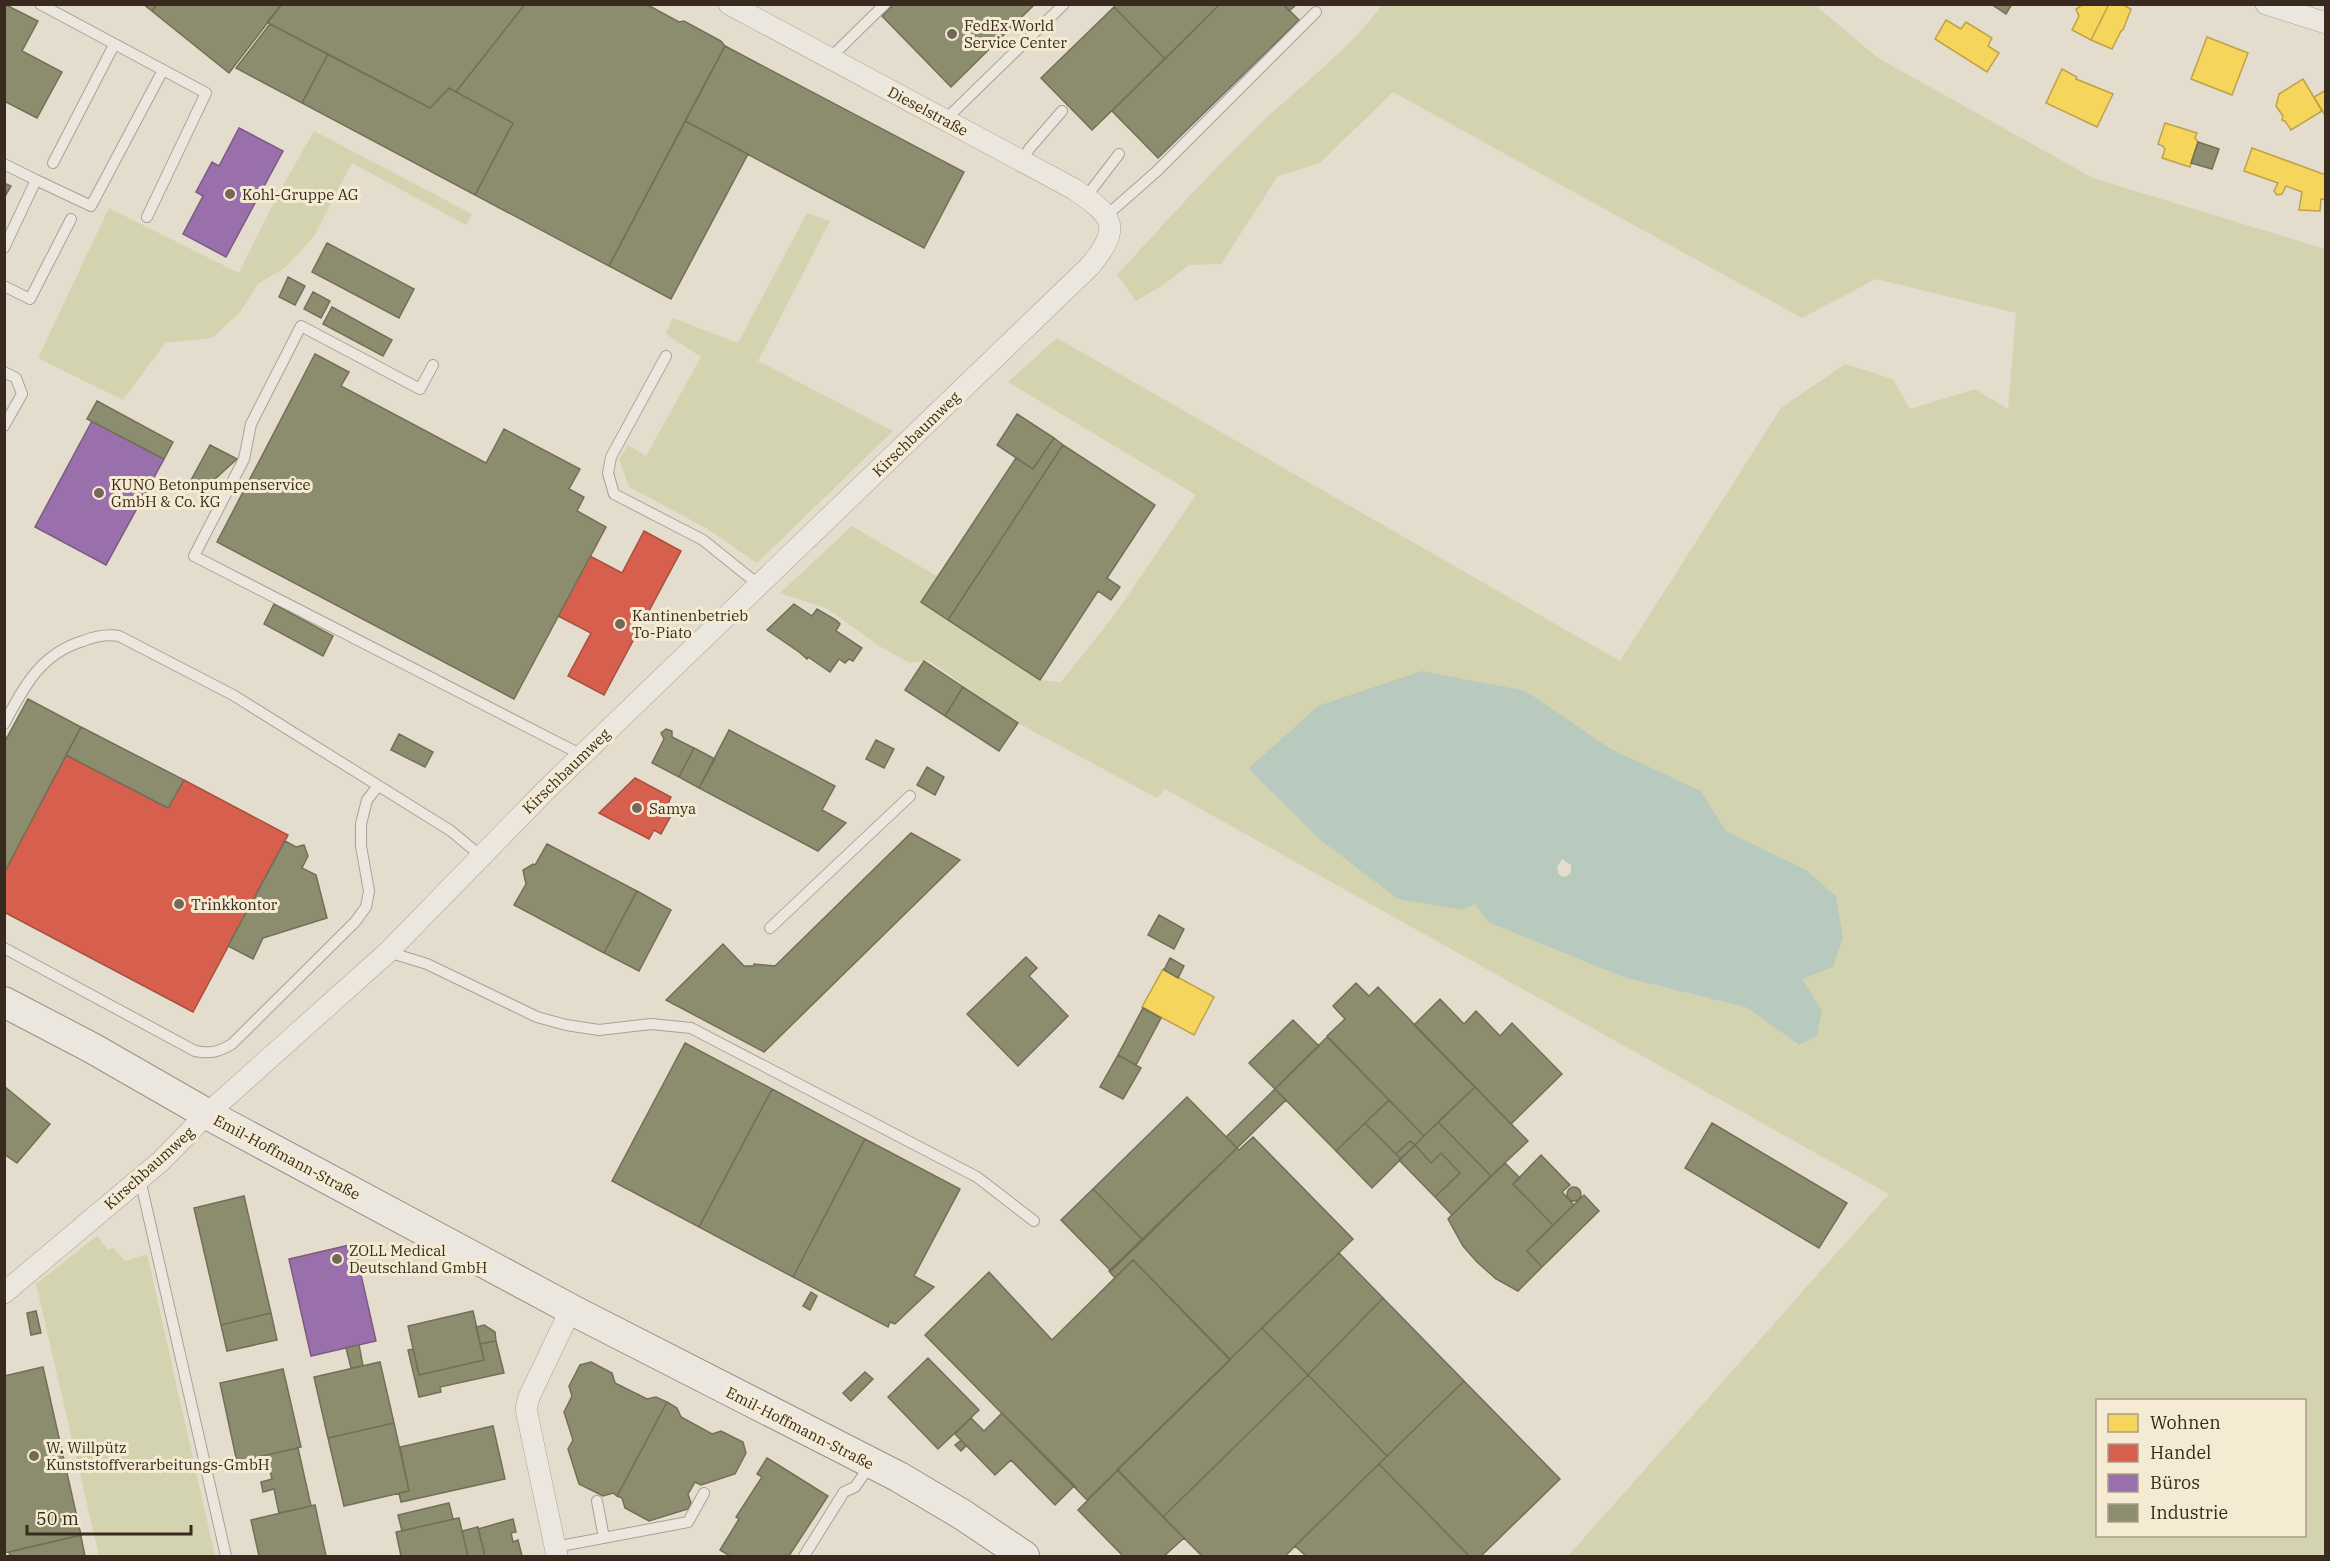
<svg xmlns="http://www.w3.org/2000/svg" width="2330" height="1561" viewBox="0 0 2330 1561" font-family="'IBM Plex Serif',serif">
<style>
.green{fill:#d4d3af;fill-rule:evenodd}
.water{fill:#b8c9be;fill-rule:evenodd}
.homes{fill:#f6d55c;stroke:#bda249;stroke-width:1.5}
.shops{fill:#d6604d;stroke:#a7503f;stroke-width:1.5}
.offices{fill:#9970ab;stroke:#7c5b81;stroke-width:1.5}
.industry{fill:#8c8c6e;stroke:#736f56;stroke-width:1.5}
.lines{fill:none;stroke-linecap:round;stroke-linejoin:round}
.lane-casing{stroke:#a9a196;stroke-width:12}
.street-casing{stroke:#a9a196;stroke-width:22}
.secondary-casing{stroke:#999186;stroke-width:32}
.lane{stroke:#ece7de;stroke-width:10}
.street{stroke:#ece7de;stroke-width:21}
.secondary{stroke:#ece7de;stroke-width:30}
.poi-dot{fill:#74685b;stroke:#f5ead2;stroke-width:2}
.labels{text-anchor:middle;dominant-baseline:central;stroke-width:6;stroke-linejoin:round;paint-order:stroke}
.poi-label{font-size:15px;fill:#382a1e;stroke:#f5ead2;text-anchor:start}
.street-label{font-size:15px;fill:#382a1e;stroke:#f5ead2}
</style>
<rect width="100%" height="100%" fill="#e4dccd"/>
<path class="green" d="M1382 5H1815L1878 58 2093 178 2325 249V1556H1568L1889 1194 1165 789 1157 798 1018 723 928 660 910 663 881 647 826 608 780 593 852 526 938 577 1040 680 1061 682 1113 617 1196 495 1008 382 1057 338 1620 661 1781 408 1845 364 1893 379 1910 409 1975 389 2008 409 2016 313 1876 279 1802 318 1393 92 1320 163 1278 176 1221 264 1189 265 1163 285 1136 301 1117 275C1162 226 1207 176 1255 129 1296 88 1348 52 1382 5ZM1526 691 1611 749 1700 791 1726 831 1806 870 1836 896 1802 979 1799 1045 1748 1008 1623 977 1489 922 1475 904 1398 899 1320 840 1248 770ZM2098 1400H2304V1536H2098Z
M314 131 472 214 466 225 352 163 314 236 286 267 258 284 240 312 212 338 165 343 123 400 38 358 109 208 239 273 276 198Z
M807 213 830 221 758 361 893 431 757 563 706 528 629 487 619 459 628 445 646 456 701 357 666 334 673 318 738 343Z
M97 1236 108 1250 113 1248 125 1261 147 1254 215 1556H99L36 1284Z"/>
<path class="water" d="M1422 671 1526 691 1611 749 1701 791 1726 831 1806 870 1836 896 1843 938 1833 967 1802 979 1822 1011 1817 1036 1799 1045 1748 1008 1623 977 1488 922 1475 904 1462 910 1398 899 1320 840 1248 769 1318 706ZM1562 859 1571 865V872L1567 876 1562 877 1558 873 1557 867Z"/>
<path class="homes" d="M2084 4H2109L2091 40 2072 30 2079 16 2076 9Z
M2109 4H2121L2131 9 2123 30 2121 31 2112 49 2091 40Z
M1946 20 1961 29 1966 22 1992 38 1988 46 1999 53 1987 72 1935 39Z
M2207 37 2248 53 2232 95 2191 79Z
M2062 69 2077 77 2076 79 2113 94 2097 127 2046 103Z
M2303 79 2322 111 2291 130 2285 121 2282 120 2283 116 2276 106 2279 94Z
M2326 90V117L2314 97Z
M2165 123 2197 133 2195 138 2198 142 2190 167 2162 158 2165 149 2163 146 2158 144Z
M2252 148 2326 175V200L2321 199 2320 211 2299 210 2302 192 2286 186 2282 194 2277 195 2274 191 2278 183 2244 171Z
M1163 969 1214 997 1194 1035 1142 1007Z"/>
<path class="shops" d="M644 531 681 551 604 695 568 676 591 633 558 616 590 556 622 573Z
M66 755 168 808 184 780 288 835 193 1012 4 912V873Z
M635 778 671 797 667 806 674 810 661 834 654 830 649 839 599 813Z"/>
<path class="offices" d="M239 128 283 151 226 257 183 234 203 196 196 192 212 162 219 166Z
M92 421 164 459 106 565 35 527Z
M354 1244 376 1341 311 1356 289 1259Z"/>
<path class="industry" d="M4 4 38 21 22 51 62 72 37 118 4 101Z
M143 4H157L152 11Z
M157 4H282L229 73 152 11Z
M282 4H525L456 92 449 88 430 108 270 24 267 22Z
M525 4H646L679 22 684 21 721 41 725 46 609 266 475 195 513 123 456 92Z
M894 4H1035L951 87 882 16Z
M1116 4H1220L1165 59 1114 7Z
M1220 4H1283L1299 20 1158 158 1112 111Z
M1283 4H1297L1289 11Z
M1991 4H2012L2006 14Z
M1114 7 1165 59 1092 130 1041 78Z
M270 24 328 54 302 103 236 68Z
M725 46 964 172 924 248 685 121Z
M328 54 430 108 449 88 513 123 475 195 302 103Z
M685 121 748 154 671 299 609 266Z
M2198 142 2219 149 2212 169 2191 163Z
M4 183 11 186 4 198Z
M327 243 414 289 399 318 312 272Z
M288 277 305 286 295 305 279 297Z
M313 292 330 301 321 318 304 309Z
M332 307 392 340 383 356 323 324Z
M315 354 349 372 341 386 486 463 504 429 580 469 569 489 584 497 577 511 606 527 514 699 217 542Z
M97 401 173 442 164 459 87 419Z
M1017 414 1054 438 1033 469 997 445Z
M1054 438 1063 445 948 620 921 602 1016 458 1033 469Z
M210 445 237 459 204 489 190 482Z
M1063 445 1155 505 1107 578 1120 587 1111 600 1098 591 1040 680 948 620Z
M274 604 333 636 323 656 264 624Z
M794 604 812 616 817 609 836 620 840 624 836 631 862 648 853 661 849 659 845 663 839 659 830 672 808 657 807 659 799 652 767 630Z
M924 661 963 687 945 716 905 690Z
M963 687 1018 723 999 751 945 716Z
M28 699 81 727 4 873V743Z
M81 727 184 780 168 808 66 755Z
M666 729 672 731V737L694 748 679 777 652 763 664 739 661 733Z
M729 730 835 786 822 810 846 823 818 851 699 788Z
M399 734 433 752 425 767 391 750Z
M876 740 894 749 884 768 866 759Z
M694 748 715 759 699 788 679 777Z
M927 767 944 777 935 795 917 785Z
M911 833 960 860 764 1052 666 1000 723 944 744 966H754V964L775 966Z
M285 841 296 847 304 845 308 856 302 868 316 875 327 918 263 938 253 959 228 946Z
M547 844 637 891 604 953 514 905 526 884 523 870 533 864 535 865Z
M637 891 671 910 639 971 604 953Z
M1159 915 1184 929 1174 949 1148 935Z
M1026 957 1037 968 1029 976 1068 1016 1018 1066 967 1014Z
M1170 958 1184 966 1178 978 1164 970Z
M1356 983 1369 996 1378 987 1475 1087 1424 1136 1327 1036 1345 1019 1333 1006Z
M1440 999 1464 1024 1476 1011 1500 1036 1512 1023 1562 1074 1511 1124 1414 1025Z
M1143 1008 1161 1018 1136 1065 1118 1055Z
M1293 1020 1319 1046 1275 1089 1249 1063Z
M1327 1037 1389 1100 1336 1151 1275 1089Z
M685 1043 772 1089 699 1227 612 1181Z
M1118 1055 1141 1068 1123 1099 1100 1087Z
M4 1086 50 1124 17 1163 4 1154Z
M1475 1087 1528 1141 1491 1176 1438 1122Z
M772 1089 865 1139 793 1277 699 1227Z
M1275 1089 1286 1100 1237 1148 1226 1137Z
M1187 1097 1237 1148 1143 1240 1093 1189Z
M1389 1100 1424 1136 1415 1145 1410 1141 1396 1154 1365 1123Z
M1438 1122 1491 1176 1452 1215 1435 1197 1460 1173 1441 1153 1431 1163 1415 1145Z
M1365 1123 1401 1159 1372 1188 1336 1151Z
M1712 1123 1847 1203 1819 1248 1685 1168Z
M1253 1137 1353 1239 1230 1359 1133 1260 1115 1278 1109 1271 1237 1148 1239 1150Z
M865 1139 960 1189 914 1276 934 1287 895 1324 890 1322 888 1327 793 1277Z
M1410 1141 1415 1145 1401 1159 1396 1154Z
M1415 1145 1431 1163 1441 1153 1460 1173 1435 1197 1399 1160Z
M1541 1155 1570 1185 1562 1192 1574 1205 1553 1225 1513 1184Z
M1505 1163 1520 1178 1513 1184 1553 1225 1527 1251 1542 1267 1518 1291 1496 1279 1477 1262 1463 1246 1448 1219Z
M1567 1194a7 7 0 1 1 14 0a7 7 0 1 1-14 0Z
M1093 1189 1143 1240 1111 1271 1061 1220Z
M1584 1195 1599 1211 1542 1267 1527 1251Z
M244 1196 271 1313 221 1325 194 1208Z
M1339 1253 1383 1298 1308 1375 1262 1328Z
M1133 1260 1230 1360 1087 1500 925 1335 989 1272 1052 1340Z
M811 1292 817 1296 810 1310 803 1306Z
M1383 1298 1464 1381 1387 1456 1308 1375Z
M36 1311 41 1333 31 1335 27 1313Z
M473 1311 484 1360 419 1375 408 1326Z
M271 1313 277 1340 227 1351 221 1325Z
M484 1325 495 1332 496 1341 480 1344 476 1327Z
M1262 1328 1308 1375 1163 1517 1117 1470Z
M496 1341 504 1373 440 1387 441 1392 419 1397 408 1350 413 1349 419 1375 484 1360 480 1344Z
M359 1345 363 1366 351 1368 346 1348Z
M928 1358 979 1410 938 1449 888 1397Z
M380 1362 394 1423 328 1438 314 1377Z
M591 1362 612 1373 615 1383 647 1399 656 1397 667 1402 617 1496 613 1493 603 1496 579 1484 568 1449 573 1440 564 1412 572 1396 569 1386 580 1365Z
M43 1367 81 1535 4 1553V1376Z
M283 1369 301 1447 237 1462 220 1383Z
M865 1372 873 1379 851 1401 843 1393Z
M1308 1375 1387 1456 1285 1556H1202L1163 1517Z
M1464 1381 1560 1479 1481 1556H1469L1379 1464Z
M667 1402 677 1408 681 1417 712 1434 721 1431 743 1442 746 1453 735 1474 701 1485 695 1482 688 1494 691 1503 688 1509 649 1521 625 1508 622 1498 617 1496Z
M1002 1413 1076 1487H1073L1055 1505 1011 1460 995 1475 955 1434 971 1418 984 1431Z
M394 1423 409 1491 344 1506 328 1438Z
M493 1426 505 1479 401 1502 399 1493 409 1491 400 1447Z
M961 1440 966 1446 961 1451 955 1445Z
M298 1448 311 1506 279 1513 274 1489 263 1492 261 1482 272 1479 266 1455Z
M767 1458 828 1496 789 1556 785 1555 783 1556H730L720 1550 739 1519 736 1517 762 1477 757 1474Z
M1379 1464 1469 1556H1306L1295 1546Z
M1118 1470 1184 1538 1164 1556H1123L1078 1510Z
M449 1503 453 1519 402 1531 398 1515Z
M315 1505 326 1556H259L251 1520Z
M459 1518 468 1556H401L396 1532Z
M513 1519 516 1532 511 1533 513 1542 518 1540 522 1556H485L478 1529Z
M478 1527 485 1556H468L462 1531Z
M82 1535 81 1537 85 1556H10L9 1552Z"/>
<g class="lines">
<g class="lane-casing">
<path id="lane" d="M40 4 206 93 147 217
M830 58 885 4
M945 120 1064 4
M1023 162 1029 149 1062 111
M53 163 114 45
M4 164 36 180 4 248
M36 180 91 206 163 70
M1086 197 1119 154
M1106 216 1157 171 1316 12
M4 286 30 299 71 219
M666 356 611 457 608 473 614 494 703 540 759 585
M433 365 420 389 301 326 251 424 244 459 194 556 582 755
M4 372 16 378 22 394 4 426
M4 724C24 687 40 654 83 641 96 636 106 634 119 636L233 695 451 831 481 856
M770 928 910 796
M4 948 195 1051C210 1054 219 1052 232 1044L355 922 366 907 369 891 361 846V824L367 800 378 786
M388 952 427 964 537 1017 566 1025 599 1030 651 1024 691 1028 977 1177 1034 1221
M140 1179 226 1556
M597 1501 604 1538
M555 1547 688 1522 704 1493
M804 1556 844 1492 855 1487 871 1464"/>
</g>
<g class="street-casing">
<path id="street" d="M2266 4 2326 23
M4 1293 161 1161 207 1114 388 952 546 790 1090 266C1123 226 1113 216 1074 189L729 4
M557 1556 526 1409 529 1397 571 1309"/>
</g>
<g class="secondary-casing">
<path id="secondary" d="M4 1002 92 1048 207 1114 576 1312 899 1477 963 1515 1024 1556"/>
</g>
<use href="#lane" class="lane"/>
<use href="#street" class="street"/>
<use href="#secondary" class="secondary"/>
</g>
<g class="poi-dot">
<circle cx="952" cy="34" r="6"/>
<circle cx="230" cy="194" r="6"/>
<circle cx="99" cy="493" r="6"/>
<circle cx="620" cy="624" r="6"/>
<circle cx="637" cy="808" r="6"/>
<circle cx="179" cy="904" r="6"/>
<circle cx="337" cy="1259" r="6"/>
<circle cx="34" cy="1456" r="6"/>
</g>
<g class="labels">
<g class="poi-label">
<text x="964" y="25">FedEx World<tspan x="964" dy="17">Service Center</tspan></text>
<text x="242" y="194">Kohl-Gruppe AG</text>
<text x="111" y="484">KUNO Betonpumpenservice<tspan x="111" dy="17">GmbH &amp; Co. KG</tspan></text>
<text x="632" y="615">Kantinenbetrieb<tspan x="632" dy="17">To-Piato</tspan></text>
<text x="649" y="808">Samya</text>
<text x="191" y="904">Trinkkontor</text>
<text x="349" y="1250">ZOLL Medical<tspan x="349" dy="17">Deutschland GmbH</tspan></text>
<text x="46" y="1447">W. Willpütz<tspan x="46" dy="17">Kunststoffverarbeitungs-GmbH</tspan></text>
</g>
<g class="street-label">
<text transform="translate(928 111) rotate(28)">Dieselstraße</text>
<text transform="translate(916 434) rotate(-44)">Kirschbaumweg</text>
<text transform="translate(566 771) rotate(-44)">Kirschbaumweg</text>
<text transform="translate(287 1157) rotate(28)">Emil-Hoffmann-Straße</text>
<text transform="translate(149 1168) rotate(-42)">Kirschbaumweg</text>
<text transform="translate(800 1428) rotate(27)">Emil-Hoffmann-Straße</text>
</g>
</g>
<rect width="2330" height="1561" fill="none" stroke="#382a1e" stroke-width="12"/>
<rect x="2096" y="1399" width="210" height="138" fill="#f5ead2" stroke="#a99d8a" stroke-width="1.5"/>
<rect x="2108" y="1414" width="30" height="18" fill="#f6d55c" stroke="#a99d8a" stroke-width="1.5"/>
<text x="2150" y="1429" font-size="18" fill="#382a1e">Wohnen</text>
<rect x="2108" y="1444" width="30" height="18" fill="#d6604d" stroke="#a99d8a" stroke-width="1.5"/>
<text x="2150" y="1459" font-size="18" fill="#382a1e">Handel</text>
<rect x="2108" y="1474" width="30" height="18" fill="#9970ab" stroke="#a99d8a" stroke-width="1.5"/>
<text x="2150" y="1489" font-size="18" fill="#382a1e">Büros</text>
<rect x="2108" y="1504" width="30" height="18" fill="#8c8c6e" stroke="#a99d8a" stroke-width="1.5"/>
<text x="2150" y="1519" font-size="18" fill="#382a1e">Industrie</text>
<path d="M27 1525v9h164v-9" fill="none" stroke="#382a1e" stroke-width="3"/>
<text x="36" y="1525" font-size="18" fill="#382a1e" stroke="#f5ead2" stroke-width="4.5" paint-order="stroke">50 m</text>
</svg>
